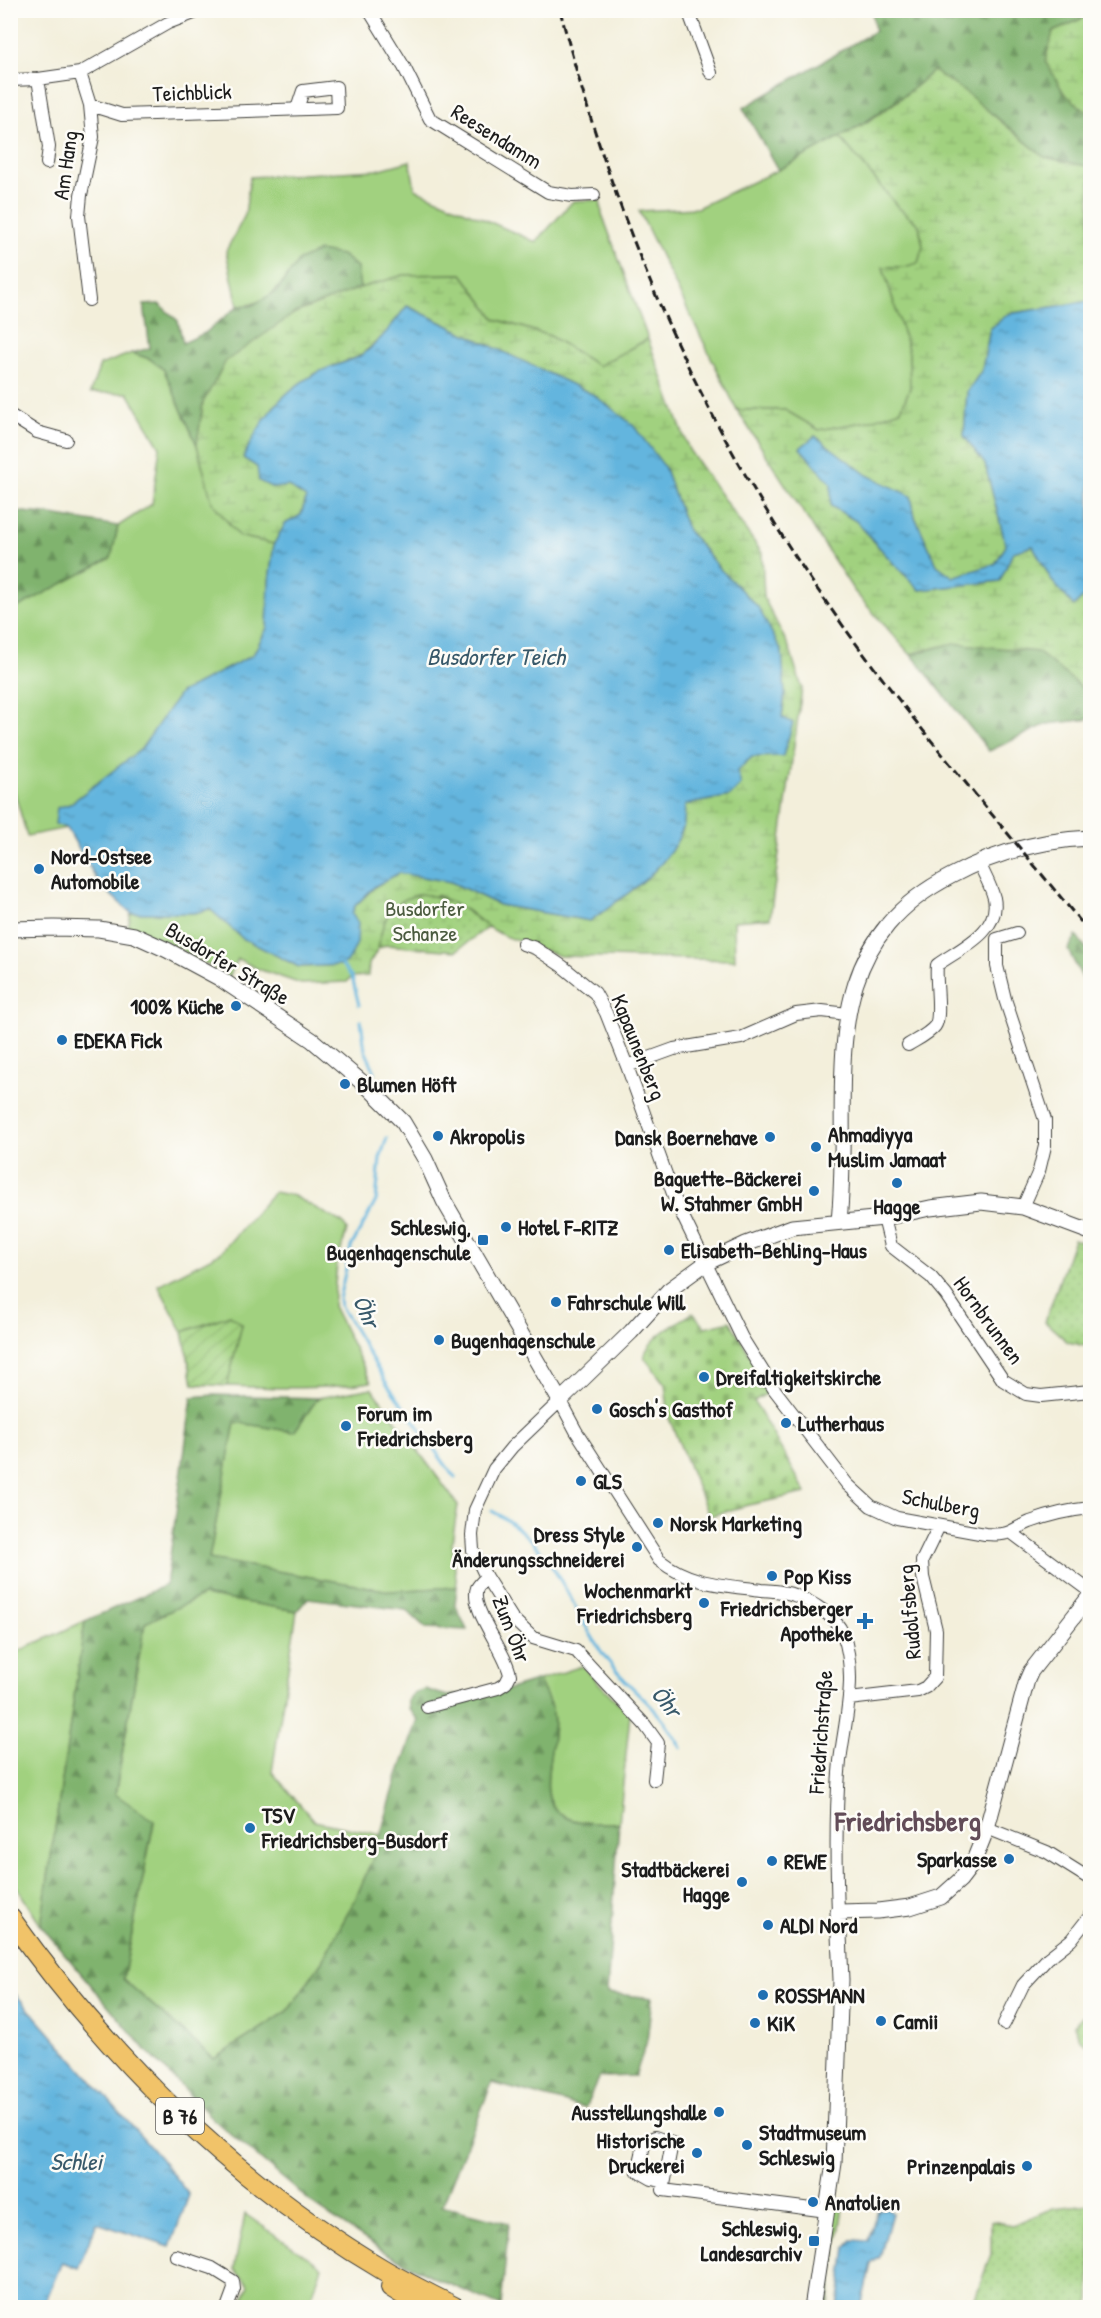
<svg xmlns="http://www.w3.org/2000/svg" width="1101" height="2318" viewBox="0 0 1101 2318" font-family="'Patrick Hand',sans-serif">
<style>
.grass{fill:#a1d17f;stroke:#5e764e;stroke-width:1.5}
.forest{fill:url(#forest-firs);stroke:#4e6845;stroke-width:1.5}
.wetland{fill:url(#wetland-marsh);stroke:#5e764e;stroke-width:1.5}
.cemetery{fill:url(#cemetery-stones);stroke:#5e764e;stroke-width:1.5}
.park{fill:url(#park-dots);stroke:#5e764e;stroke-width:1.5}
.garden{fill:url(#garden-furrows);stroke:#5e764e;stroke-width:1.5}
.water{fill:url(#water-ripples);stroke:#40687d;stroke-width:1.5}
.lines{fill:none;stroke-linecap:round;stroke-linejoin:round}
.stream{stroke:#63b5de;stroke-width:3}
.minor-casing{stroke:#3c3c39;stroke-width:14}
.tertiary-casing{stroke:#3c3c39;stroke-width:17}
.trunk-casing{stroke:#3c3c39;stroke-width:22}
.minor{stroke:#fff;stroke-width:12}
.tertiary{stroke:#fff;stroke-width:15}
.trunk{stroke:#f1c369;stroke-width:20}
.rail{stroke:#1c1c1c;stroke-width:3;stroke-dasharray:9 4.5;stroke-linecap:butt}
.poi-dot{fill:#1f6fb2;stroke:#fdfcf7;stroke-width:2}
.labels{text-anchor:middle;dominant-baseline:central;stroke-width:5;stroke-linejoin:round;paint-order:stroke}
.shield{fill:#fdfcf7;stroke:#605f5e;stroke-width:1.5}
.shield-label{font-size:21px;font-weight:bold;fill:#1c1c1c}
.street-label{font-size:22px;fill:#1c1c1c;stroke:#fdfcf7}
.poi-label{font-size:22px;font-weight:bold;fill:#1c1c1c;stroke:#fdfcf7;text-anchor:start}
.park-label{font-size:22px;fill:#4b5b3f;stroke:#fdfcf7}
.water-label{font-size:24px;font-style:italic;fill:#38596a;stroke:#fdfcf7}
.district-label{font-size:28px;font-weight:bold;fill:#624c58;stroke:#fdfcf7}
</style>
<defs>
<pattern id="forest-firs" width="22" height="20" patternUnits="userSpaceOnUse" patternTransform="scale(1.5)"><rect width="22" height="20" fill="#80b36e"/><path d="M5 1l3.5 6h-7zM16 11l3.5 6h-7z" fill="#68915a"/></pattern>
<pattern id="wetland-marsh" width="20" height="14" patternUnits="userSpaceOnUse" patternTransform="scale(1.5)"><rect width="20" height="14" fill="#a1d17f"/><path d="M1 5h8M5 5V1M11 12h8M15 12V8" fill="none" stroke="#8ab36d"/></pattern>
<pattern id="cemetery-stones" width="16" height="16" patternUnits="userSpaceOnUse" patternTransform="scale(1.5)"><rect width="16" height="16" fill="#a1d17f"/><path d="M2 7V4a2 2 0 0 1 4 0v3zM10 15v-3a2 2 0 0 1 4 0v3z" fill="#8ab36d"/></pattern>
<pattern id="park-dots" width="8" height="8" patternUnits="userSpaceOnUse" patternTransform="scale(1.5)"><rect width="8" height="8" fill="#a1d17f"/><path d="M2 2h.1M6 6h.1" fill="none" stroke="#8ab36d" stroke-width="1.8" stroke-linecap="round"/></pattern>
<pattern id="garden-furrows" width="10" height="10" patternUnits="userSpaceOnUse" patternTransform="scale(1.5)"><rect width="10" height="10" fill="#a1d17f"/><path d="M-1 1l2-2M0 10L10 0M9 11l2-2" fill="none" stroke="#8ab36d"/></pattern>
<pattern id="water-ripples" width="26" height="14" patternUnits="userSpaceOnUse" patternTransform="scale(1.5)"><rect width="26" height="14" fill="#63b5de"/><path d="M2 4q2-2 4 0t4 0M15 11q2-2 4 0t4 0" fill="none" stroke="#5192b3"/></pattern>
</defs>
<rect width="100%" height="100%" fill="#fdfcf7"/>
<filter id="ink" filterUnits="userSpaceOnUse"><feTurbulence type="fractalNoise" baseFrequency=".0167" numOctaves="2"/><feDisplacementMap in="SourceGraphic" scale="12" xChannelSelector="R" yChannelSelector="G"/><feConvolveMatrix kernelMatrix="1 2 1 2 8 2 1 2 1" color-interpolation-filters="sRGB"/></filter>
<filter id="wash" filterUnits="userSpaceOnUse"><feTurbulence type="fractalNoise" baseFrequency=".008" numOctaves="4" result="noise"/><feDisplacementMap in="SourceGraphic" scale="24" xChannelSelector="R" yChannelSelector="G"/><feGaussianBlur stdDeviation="1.35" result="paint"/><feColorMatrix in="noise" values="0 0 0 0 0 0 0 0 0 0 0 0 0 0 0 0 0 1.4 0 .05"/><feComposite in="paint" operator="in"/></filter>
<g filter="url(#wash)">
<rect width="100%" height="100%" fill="#f3efdb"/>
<path class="grass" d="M840 137 898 207 919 225 923 246 918 264 904 267H883L909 352 910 388 901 410 869 421 819 430 785 410H737L639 211 697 208 778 170Z
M410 161 415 189 536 242 573 201 600 200 602 214 648 339 598 366 550 336 495 319 462 274 404 275 360 288 356 267 342 255 299 260C282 284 270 305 238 306L226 251 245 215 250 177 377 170Z
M132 353 150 359 164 370 197 445 212 502 239 536 274 544 269 582 267 628 253 655 180 693 142 749 70 804 57 808 67 828 27 836 11 780 10 611 111 558 118 526 152 504 160 447 128 393H90L100 365Z
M210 909 242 938 299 967 342 965 352 977 347 982 301 984 258 969 238 959 229 977 177 947 128 927 131 913H194Z
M274 1192 294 1196 343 1223 347 1230 337 1263 333 1306 371 1382C323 1390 276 1388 227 1386L242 1324 230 1315 183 1332 158 1285 220 1253Z
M372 1388 458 1505 452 1542 457 1587 390 1591 209 1559 235 1422 294 1432 318 1398Z
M203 1595 297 1611 272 1772 314 1821 381 1835 376 1851 356 1898 322 1961 288 2011 214 2059 123 1979 154 1822 115 1795 145 1623Z
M85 1621 41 1926 11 1878 10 1655Z
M582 1666 630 1715 619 1823C603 1823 580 1825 565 1817 530 1800 559 1744 553 1714 551 1703 543 1691 539 1680Z
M834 2199 843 2207 828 2307H826L829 2287 821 2286 823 2272 831 2273 834 2253 826 2252Z
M245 2214 322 2267 308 2307H241L249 2285 234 2269Z"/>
<path class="forest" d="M872 11H1090V15L1053 32 1088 113 1090 112V167L1044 157 994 115 933 71C886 114 834 141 778 170L743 108 875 31Z
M319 251 342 255 357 267 360 288 295 313 203 403 197 445 164 370 150 359 132 353 150 348 144 305 159 304 178 321 183 343 205 333 238 306H251L277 291 299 260Z
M11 511 46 514 118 526 111 558 11 611Z
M954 643 1038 652 1090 694V719L1047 724 989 751 911 654Z
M1076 936 1090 953V993L1068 950Z
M213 1395 318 1398 294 1432 235 1422 209 1559 390 1591 457 1587 455 1604 467 1630 426 1628 406 1610 308 1598 297 1611 203 1595 145 1623 115 1794 154 1821 123 1979 214 2059 288 2011 322 1961 356 1898 376 1851 396 1781 418 1720 409 1709 407 1701 414 1693 425 1689 447 1696 503 1691 539 1680C543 1691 551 1703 553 1714 559 1744 530 1800 565 1817 578 1824 604 1823 619 1823L607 1993 652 1998 647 2041 635 2076 599 2077 585 2108 492 2083 442 2206 509 2223 501 2306 437 2279 386 2253 318 2208 214 2120 144 2048 41 1926 85 1621 166 1585 192 1397Z"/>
<path class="wetland" d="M1090 15V112L1088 113 1064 93 1045 61 1053 32Z
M933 71 964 91 1044 157 1090 167V301L1008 314 990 329 982 370 967 392 964 436 985 464 1006 546 995 564 953 577 937 565 915 517 911 496 867 476 815 436 800 448 831 483V506L856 521 894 564 920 590 1000 581 1013 552 1033 546 1052 581 1074 606 1090 591V694L1038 652 954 643 910 654 854 591 737 410H785L819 430 869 421 901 410 910 388 909 352 883 267H904L918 263 923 246 919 225 898 207 840 137C874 120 905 97 933 71Z
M462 274 495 319 550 336 598 366 648 339 689 450 762 553 764 598 789 647 802 688 770 918 734 921 735 960 560 956 504 936 488 927 468 911 437 895 385 920 378 949 369 964 368 976 352 977 342 965 349 960 352 914 355 906 376 886 399 873 451 882 499 905 590 921C625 895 667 871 683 828 685 821 684 812 685 805L730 796 737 771 752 757 782 717 785 694 718 567 687 529 664 466 594 395 407 306 384 335 360 356 313 374 257 467 273 488 288 486 306 498 301 515 285 524 274 544 239 536 212 502 197 445 203 403 226 361 295 313 360 288 404 275Z"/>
<path class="cemetery" d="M693 1313 705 1327 730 1321 771 1391 754 1401 806 1493 748 1505 709 1516 669 1418 665 1384 644 1357C648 1338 677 1323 693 1313Z"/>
<path class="park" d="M420 894C447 896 468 911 488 927L456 951 386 945 378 949C383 918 389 902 420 894Z
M1074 1239 1090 1245V1347L1068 1342 1045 1322Z
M1090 2008V2047L1080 2039 1074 2025Z
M1090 2204V2307H1034L974 2301 991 2254V2221L1013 2225 1053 2208Z"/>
<path class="garden" d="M230 1315 242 1324 227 1386 193 1384 183 1332Z"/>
<path class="water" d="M1090 301V591L1074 606 1052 581 1033 546 1013 552 1000 581 920 590 894 564 856 521 831 506V483L800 448 815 436 867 475 911 496 915 517 937 565 953 577 995 564 1006 546 985 464 964 436 967 392 982 370 990 329 1008 314Z
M407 306 594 395 633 425 664 466 687 529 718 567 758 607 782 652 785 694 782 717 793 723 783 756 752 757 737 771 741 785 730 796 685 805C684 812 685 821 683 828 667 871 625 895 590 921L499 905 451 882 399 873 375 886 355 906 352 914 358 923 357 943 349 960 342 965 299 967 242 938 210 909 194 913H131L100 885 67 828 55 824 57 808 70 804 141 749 180 693 253 655 267 628 269 582 274 544 285 524 301 515 306 498 288 486 273 488 259 481 257 467 243 458C260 422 277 395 313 375 327 366 345 364 360 356 379 344 393 323 407 306Z
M11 1989 159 2157 189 2195 170 2247 97 2223 78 2268 62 2262 43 2307 28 2303 26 2307H11Z
M887 2208 892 2213 880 2257 871 2264 861 2307H838L846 2248 852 2240 868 2241 878 2210Z"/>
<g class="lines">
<path class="stream" d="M342 965 352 977 359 1005
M361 1021 365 1050 375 1072
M387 1138 380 1158 376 1201 351 1247 339 1299 340 1305 385 1381 455 1478
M492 1511C558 1547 565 1600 605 1657 620 1678 641 1694 658 1714 667 1724 674 1736 681 1748"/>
</g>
</g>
<g filter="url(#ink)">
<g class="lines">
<g class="minor-casing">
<path id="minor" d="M369 10 404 67 430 119 548 192 572 196 594 195
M688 10 711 73
M80 73 90 105 93 137 81 195 79 216 89 300
M38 79 49 147 47 163
M10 80 38 79 80 73 168 23 202 10
M90 105 122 115 337 108 336 87 303 91 297 109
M10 415 37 432 66 440
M1017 933 997 939V966L1005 999 1045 1120V1146L1039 1171 1023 1207
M523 944 535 948 562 966 595 993 606 1013 627 1066 676 1202 742 1338 774 1389 847 1484 871 1506 897 1518 985 1534C1012 1536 1008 1531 1030 1522 1049 1515 1071 1510 1090 1508
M908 1045C916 1040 929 1034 935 1026 942 1017 935 980 937 965 959 949 1001 932 994 898 991 886 984 874 979 863
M627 1066 674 1049 741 1038 796 1014 822 1011 848 1014
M884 1218 891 1246 931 1277 946 1295 1003 1380 1026 1394 1041 1396 1090 1391
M1012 1533 1090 1591
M849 1699 918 1691 926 1687 935 1677 936 1630 923 1577 922 1561 939 1526
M427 1707 498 1688 506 1683 510 1675C506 1651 469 1609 477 1588 479 1584 484 1580 486 1577
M654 1780 658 1743 645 1725 576 1651 533 1638 512 1618 486 1577 473 1550 472 1535 475 1510 494 1469 512 1447 560 1401 576 1431 659 1560C691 1585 724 1585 762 1590 772 1591 784 1591 794 1595 811 1601 836 1616 843 1634 858 1675 845 1720 840 1761 835 1812 836 1861 838 1912
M987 1828 1047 1852 1090 1879
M1004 2024 1023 1985 1048 1958 1071 1940 1090 1916
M664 2182 652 2179 638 2171 645 2141 655 2137 672 2143 663 2190 827 2211
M176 2256 212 2268 233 2281 234 2289 227 2308"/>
</g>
<g class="tertiary-casing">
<path id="tertiary" d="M10 929 54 928 99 929 134 935 167 950 219 978 312 1040 370 1089 403 1122 425 1159 444 1201 560 1401 631 1332 669 1290 706 1263 746 1244 792 1227 884 1218 930 1208 981 1202 1023 1207 1090 1232
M839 1221C853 1089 807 950 951 876 994 853 1042 840 1090 838
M812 2308 834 2163 841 1980 838 1912 878 1911 910 1907 941 1897 960 1880 973 1863 987 1828 1027 1680 1031 1671 1090 1596"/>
</g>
<g class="trunk-casing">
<path id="trunk" d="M10 1918C111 2060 237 2184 387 2272 410 2285 433 2296 456 2308
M391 2287 425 2308"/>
</g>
<use href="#minor" class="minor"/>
<use href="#tertiary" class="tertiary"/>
<use href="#trunk" class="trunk"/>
<path class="rail" d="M560 10C613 216 690 400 809 577 893 702 995 816 1090 933"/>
</g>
</g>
<g class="poi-dot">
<circle cx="39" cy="869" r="6"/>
<circle cx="236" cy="1006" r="6"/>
<circle cx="62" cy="1040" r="6"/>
<circle cx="345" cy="1084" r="6"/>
<circle cx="438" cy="1136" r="6"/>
<circle cx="770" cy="1137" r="6"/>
<circle cx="816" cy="1147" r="6"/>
<circle cx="897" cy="1183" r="6"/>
<circle cx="814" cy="1191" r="6"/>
<circle cx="506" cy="1227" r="6"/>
<rect x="477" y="1234" width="12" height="12" rx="3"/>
<circle cx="669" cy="1250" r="6"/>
<circle cx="556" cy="1302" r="6"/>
<circle cx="439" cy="1340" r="6"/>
<circle cx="704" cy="1377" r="6"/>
<circle cx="597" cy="1409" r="6"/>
<circle cx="786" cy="1423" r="6"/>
<circle cx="346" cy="1426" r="6"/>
<circle cx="581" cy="1481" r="6"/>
<circle cx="658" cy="1523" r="6"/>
<circle cx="637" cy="1547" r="6"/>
<circle cx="772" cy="1576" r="6"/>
<circle cx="704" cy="1603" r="6"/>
<path d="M862 1612h6v6h6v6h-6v6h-6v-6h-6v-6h6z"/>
<circle cx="250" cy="1828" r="6"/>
<circle cx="1009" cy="1859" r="6"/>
<circle cx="772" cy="1861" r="6"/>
<circle cx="742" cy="1882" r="6"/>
<circle cx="768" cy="1925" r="6"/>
<circle cx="763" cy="1995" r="6"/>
<circle cx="881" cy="2021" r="6"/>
<circle cx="755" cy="2023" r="6"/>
<circle cx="719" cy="2112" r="6"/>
<circle cx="747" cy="2145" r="6"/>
<circle cx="697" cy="2153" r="6"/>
<circle cx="1027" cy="2166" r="6"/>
<circle cx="813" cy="2202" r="6"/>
<rect x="808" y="2235" width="12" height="12" rx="3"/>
</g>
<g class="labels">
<rect class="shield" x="156" y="2098" width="48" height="36" rx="4.5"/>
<g class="shield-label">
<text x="180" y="2116">B 76</text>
</g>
<g class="street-label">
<text transform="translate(192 92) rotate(-2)">Teichblick</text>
<text transform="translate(497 136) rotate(32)">Reesendamm</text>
<text transform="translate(65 165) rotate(-82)">Am Hang</text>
<text transform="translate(228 963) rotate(31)">Busdorfer Straße</text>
<text transform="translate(639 1047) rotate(68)">Kapaunenberg</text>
<text transform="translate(989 1320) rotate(54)">Hornbrunnen</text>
<text transform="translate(941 1503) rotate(11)">Schulberg</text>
<text transform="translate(909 1612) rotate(-95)">Rudolfsberg</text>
<text transform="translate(512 1629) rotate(69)">Zum Öhr</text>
<text transform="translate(820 1732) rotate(-86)">Friedrichstraße</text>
</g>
<g class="poi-label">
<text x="51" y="856">Nord-Ostsee<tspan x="51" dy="25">Automobile</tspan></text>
<text x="224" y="1006" text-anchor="end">100% Küche</text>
<text x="74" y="1040">EDEKA Fick</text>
<text x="357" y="1084">Blumen Höft</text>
<text x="828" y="1134">Ahmadiyya<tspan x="828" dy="25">Muslim Jamaat</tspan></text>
<text x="450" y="1136">Akropolis</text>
<text x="758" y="1137" text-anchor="end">Dansk Boernehave</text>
<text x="802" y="1178" text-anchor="end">Baguette-Bäckerei<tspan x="802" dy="25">W. Stahmer GmbH</tspan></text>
<text x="897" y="1206" text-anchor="middle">Hagge</text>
<text x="471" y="1227" text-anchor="end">Schleswig,<tspan x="471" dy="25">Bugenhagenschule</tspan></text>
<text x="518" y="1227">Hotel F-RITZ</text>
<text x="681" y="1250">Elisabeth-Behling-Haus</text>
<text x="568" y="1302">Fahrschule Will</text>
<text x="451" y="1340">Bugenhagenschule</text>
<text x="716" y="1377">Dreifaltigkeitskirche</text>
<text x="609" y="1409">Gosch's Gasthof</text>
<text x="358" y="1413">Forum im<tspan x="358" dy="25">Friedrichsberg</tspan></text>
<text x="798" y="1423">Lutherhaus</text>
<text x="593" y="1481">GLS</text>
<text x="670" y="1523">Norsk Marketing</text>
<text x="625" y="1534" text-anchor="end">Dress Style<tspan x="625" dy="25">Änderungsschneiderei</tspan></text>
<text x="784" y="1576">Pop Kiss</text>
<text x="692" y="1590" text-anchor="end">Wochenmarkt<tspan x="692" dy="25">Friedrichsberg</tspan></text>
<text x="853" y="1608" text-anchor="end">Friedrichsberger<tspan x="853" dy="25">Apotheke</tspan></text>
<text x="262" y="1815">TSV<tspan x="262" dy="25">Friedrichsberg-Busdorf</tspan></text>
<text x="997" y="1859" text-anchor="end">Sparkasse</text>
<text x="784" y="1861">REWE</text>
<text x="730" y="1869" text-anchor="end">Stadtbäckerei<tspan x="730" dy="25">Hagge</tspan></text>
<text x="780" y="1925">ALDI Nord</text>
<text x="775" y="1995">ROSSMANN</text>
<text x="893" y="2021">Camii</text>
<text x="767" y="2023">KiK</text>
<text x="707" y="2112" text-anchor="end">Ausstellungshalle</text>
<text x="759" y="2132">Stadtmuseum<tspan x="759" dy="25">Schleswig</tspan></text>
<text x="685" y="2140" text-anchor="end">Historische<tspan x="685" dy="25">Druckerei</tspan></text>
<text x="1015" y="2166" text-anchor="end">Prinzenpalais</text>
<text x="825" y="2202">Anatolien</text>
<text x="802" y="2228" text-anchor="end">Schleswig,<tspan x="802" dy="25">Landesarchiv</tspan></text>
</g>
<g class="park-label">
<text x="425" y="908">Busdorfer<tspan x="425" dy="25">Schanze</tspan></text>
</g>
<g class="water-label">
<text x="496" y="656">Busdorfer Teich</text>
<text transform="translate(367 1311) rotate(66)">Öhr</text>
<text transform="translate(667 1701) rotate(51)">Öhr</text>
<text x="76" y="2161">Schlei</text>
</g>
<g class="district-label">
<text x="908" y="1821">Friedrichsberg</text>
</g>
</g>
<rect width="1101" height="2318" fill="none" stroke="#fdfcf7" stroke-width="36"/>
</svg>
